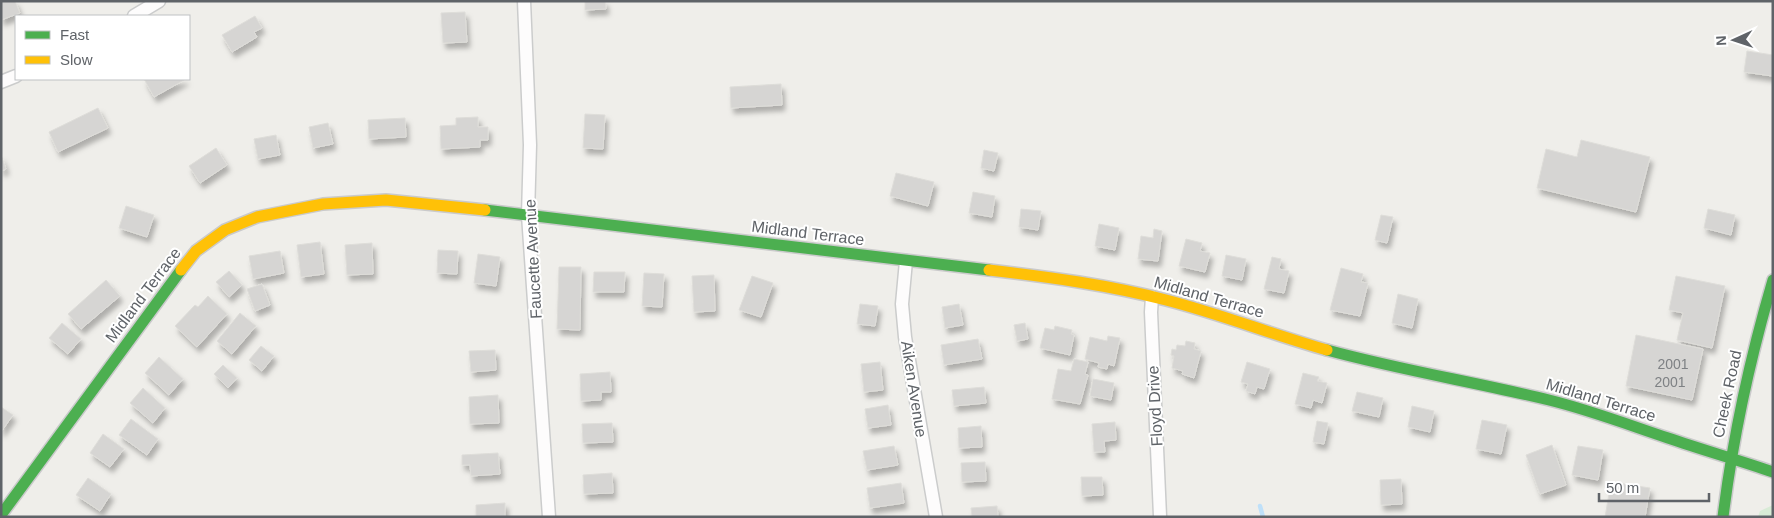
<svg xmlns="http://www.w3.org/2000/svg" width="1774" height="518" viewBox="0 0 1774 518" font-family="Helvetica,sans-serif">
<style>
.green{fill:#d8ebd6}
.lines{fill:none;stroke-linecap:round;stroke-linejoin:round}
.stream{stroke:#bfe0f9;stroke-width:4.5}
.building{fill:#d6d5d3;stroke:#deddd9;filter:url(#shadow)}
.street-casing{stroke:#cbcccc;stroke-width:15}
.fast-casing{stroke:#cacacb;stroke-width:14}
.slow-casing{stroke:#cacacb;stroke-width:14}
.street{stroke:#fdfcfc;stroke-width:12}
.fast{stroke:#4caf50;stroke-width:11}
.slow{stroke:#ffc107;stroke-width:11}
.labels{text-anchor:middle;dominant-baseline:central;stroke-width:4;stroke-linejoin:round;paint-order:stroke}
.number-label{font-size:14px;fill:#7e8184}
.street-label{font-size:16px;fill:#5f6368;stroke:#fff}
</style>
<defs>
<filter id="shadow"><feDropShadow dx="3" dy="5.5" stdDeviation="2.5" flood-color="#0004"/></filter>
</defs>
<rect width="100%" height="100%" fill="#efeeea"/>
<path class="green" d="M1773 505V517H1758L1760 511Z"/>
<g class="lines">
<path class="stream" d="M1260 506 1263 517"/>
</g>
<path class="building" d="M1 1H15L20 13 1 20Z
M585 1H605L606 9 585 10Z
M465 12 467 42 443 43 441 13Z
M255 16 262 28 254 32 257 37 232 52 222 35Z
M1747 51 1773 55 1772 76 1744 72Z
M144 79H186L154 97Z
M781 84 782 105 731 108 730 87Z
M98 108 108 128 58 152 49 132Z
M585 114 605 115 603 149 583 148Z
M478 117V127H488V140H480V147L441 149 440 126 456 125V118Z
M405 118 406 137 369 139 368 120Z
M328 123 333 144 313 148 309 127Z
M276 135 280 155 258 159 254 139Z
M1581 140 1650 157 1636 212 1537 188 1546 149 1577 157Z
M216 148 227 165 200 183 189 166Z
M984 150 998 153 994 171 981 168Z
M1 155 6 169 1 171Z
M896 173 934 182 928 206 890 196Z
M973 192 995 196 992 217 969 213Z
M126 206 154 215 147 237 119 228Z
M1021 209 1041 211 1038 230 1019 227Z
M1708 209 1735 215 1731 235 1704 228Z
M1381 215 1393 217 1387 243 1375 240Z
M1099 224 1119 228 1115 250 1095 246Z
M1154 229 1162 231 1158 261 1138 259 1141 236 1153 238Z
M1186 239 1202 243 1200 251 1210 253 1205 272 1179 266Z
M320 242 324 274 301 277 297 245Z
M372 243 373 274 347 275 345 245Z
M438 250 458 251 457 274 437 273Z
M280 251 284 273 253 279 249 256Z
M478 254 500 257 496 286 474 283Z
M1226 255 1246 259 1242 280 1222 276Z
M1272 257 1281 259 1279 269 1289 271 1284 293 1264 289Z
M559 267H581L580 330 557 329Z
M1341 268 1363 274 1361 282 1368 283 1360 316 1330 310Z
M229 271 242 285 229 297 216 282Z
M594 272H625L624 292H593Z
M644 273 664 274 662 307 642 306Z
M714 275 715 311 694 312 692 276Z
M752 276 773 283 761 317 739 310Z
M1676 276 1725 286 1712 348 1677 340 1683 313 1669 310Z
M106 280 120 296 81 329 68 314Z
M262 284 270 305 255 311 247 289Z
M1398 294 1418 299 1412 328 1392 323Z
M208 296 227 314 197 347 175 326 195 305 198 307Z
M860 304 878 306 875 326 857 324Z
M959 304 963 325 945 328 942 307Z
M240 313 256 326 232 354 217 341Z
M62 323 81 339 68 354 49 338Z
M1025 323 1028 339 1017 341 1014 325Z
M1055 326 1072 330 1071 334 1074 335 1070 355 1040 348 1045 328 1054 330Z
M1636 335 1703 349 1692 400 1626 386Z
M1108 336 1120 338 1114 366 1108 364 1107 369 1098 367 1099 363 1085 359 1090 337 1107 341Z
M978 339 982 359 944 365 941 345Z
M1186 341 1195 343 1194 349 1201 351 1194 378 1182 374 1183 371 1172 368 1174 356 1171 355 1172 349 1176 350 1177 345 1185 346Z
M261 346 274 356 262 371 249 360Z
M495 350 496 370 471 372 469 351Z
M159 357 183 379 169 395 145 373Z
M1074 359 1088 362 1085 374 1088 375 1080 404 1052 399 1058 369 1071 371Z
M880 362 883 390 864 392 861 364Z
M1247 362 1270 369 1264 389 1257 387 1255 394 1246 391 1248 384 1241 382Z
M223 365 237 378 228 388 214 374Z
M610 372 611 392H601V400L581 401 580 374Z
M1303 373 1319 377 1317 381 1327 383 1322 403 1313 400 1311 408 1295 404Z
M1093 379 1114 383 1111 400 1090 396Z
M984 387 986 403 954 406 952 390Z
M143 388 165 408 153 423 130 403Z
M1357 392 1383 398 1379 417 1352 411Z
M498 395 499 423 470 424 469 397Z
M888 405 891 425 868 428 865 409Z
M1412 406 1434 411 1430 432 1408 427Z
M1 407 13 415 1 432Z
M131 419 158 439 147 455 119 435Z
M1482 420 1507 425 1501 454 1476 449Z
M1317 421 1328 423 1324 444 1313 442Z
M1115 422 1116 440 1104 441 1105 452H1094L1092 424Z
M612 423 613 442 583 443 582 424Z
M981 426 982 447 959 448 958 428Z
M103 434 124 449 110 467 90 453Z
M1552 445 1566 485 1540 494 1526 455Z
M894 446 898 465 867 470 863 451Z
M1578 446 1603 450 1598 480 1572 475Z
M498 453 500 474 471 476 470 465H462V455Z
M985 462 986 481 962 482 961 463Z
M612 473 613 493 584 494 583 475Z
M1081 477H1102L1103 495 1082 496Z
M88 478 111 494 100 511 76 495Z
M1401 479 1402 504 1381 505 1380 480Z
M1611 482 1650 488 1645 517H1605Z
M901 483 904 503 870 508 867 488Z
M505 503V517H476V505Z
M997 506 998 517H972L971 508Z"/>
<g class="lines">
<g class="street-casing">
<path id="street" d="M524 1 530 145 528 215 549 517
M134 16 159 1
M1 82 16 76
M906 261 902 304 905 337 936 517
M1152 297 1151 312 1160 516"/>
</g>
<g class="fast-casing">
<path id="fast" d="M485 210 989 270
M1327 350C1400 370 1475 382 1549 400 1590 410 1629 425 1668 438 1703 450 1738 460 1773 472
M1 515 181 270
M1723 517C1733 436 1750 358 1773 280"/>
</g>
<g class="slow-casing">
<path id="slow" d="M181 270 196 251 225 230 257 217 323 204 386 200 485 210
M989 270C1049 277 1109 285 1166 300 1221 314 1273 335 1327 350"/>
</g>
<use href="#street" class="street"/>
<use href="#fast" class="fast"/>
<use href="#slow" class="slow"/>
</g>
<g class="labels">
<g class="number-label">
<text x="1673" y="364">2001</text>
<text x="1670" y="382">2001</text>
</g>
<g class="street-label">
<text transform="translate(808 233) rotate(7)">Midland Terrace</text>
<text transform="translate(533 259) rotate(-93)">Faucette Avenue</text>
<text transform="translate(143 295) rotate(-53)">Midland Terrace</text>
<text transform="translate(1209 297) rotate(16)">Midland Terrace</text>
<text transform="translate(914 389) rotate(81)">Aiken Avenue</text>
<text transform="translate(1727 394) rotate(-78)">Cheek Road</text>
<text transform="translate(1601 400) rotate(17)">Midland Terrace</text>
<text transform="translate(1155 406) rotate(-93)">Floyd Drive</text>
</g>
</g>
<rect width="1774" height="518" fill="none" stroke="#5f6368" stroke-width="5"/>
<rect x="15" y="15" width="175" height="65" fill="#ffffff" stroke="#bfc1c3"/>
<rect x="25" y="31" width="25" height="8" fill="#4caf50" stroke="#bfc1c3"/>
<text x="60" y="40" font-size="15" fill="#5f6368">Fast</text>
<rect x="25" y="56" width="25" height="8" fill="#ffc107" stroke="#bfc1c3"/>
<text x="60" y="65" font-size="15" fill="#5f6368">Slow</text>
<g transform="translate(1734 40) rotate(267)" stroke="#ffffff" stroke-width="4" paint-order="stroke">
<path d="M0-4L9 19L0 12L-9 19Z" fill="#5f6368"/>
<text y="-8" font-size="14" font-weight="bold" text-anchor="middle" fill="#5f6368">N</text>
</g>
<path d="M1599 493v8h110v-8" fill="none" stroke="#5f6368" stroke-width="2.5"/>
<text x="1606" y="493" font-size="15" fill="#5f6368" stroke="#ffffff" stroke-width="4" paint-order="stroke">50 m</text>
</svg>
